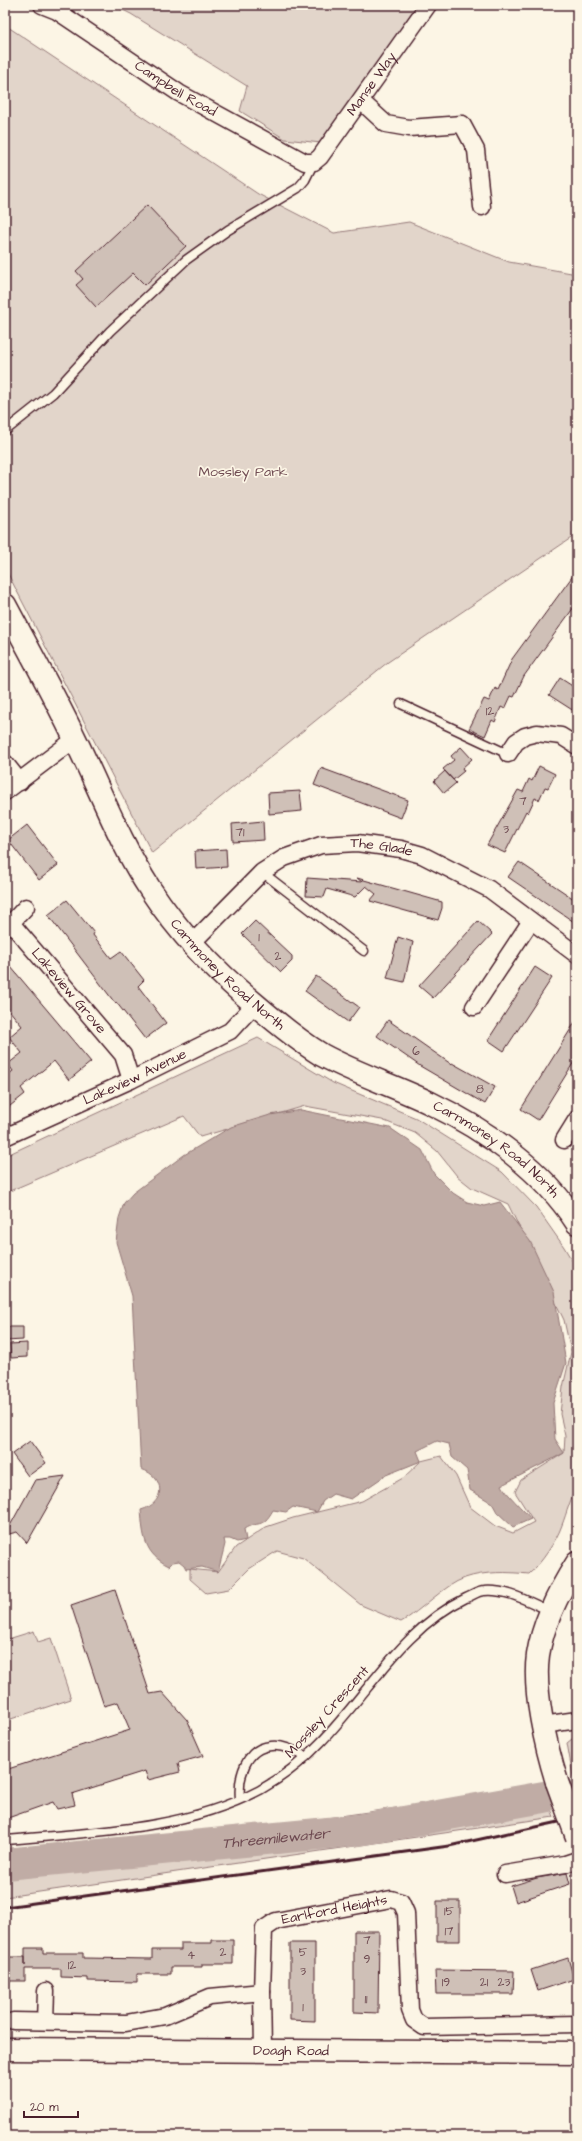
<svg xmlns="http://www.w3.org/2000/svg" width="582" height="2141" viewBox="0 0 582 2141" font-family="'Architects Daughter',sans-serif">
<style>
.green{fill:#e2d5ca;stroke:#967a7a}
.water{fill:#c0aca5;stroke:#917474}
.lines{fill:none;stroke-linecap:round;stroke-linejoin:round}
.river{stroke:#c0aca5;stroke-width:32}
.building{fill:#cfc0b7;stroke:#4a1f2b}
.lane-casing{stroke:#4a1f2b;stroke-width:11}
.street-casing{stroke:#4a1f2b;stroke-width:19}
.secondary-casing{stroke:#4a1f2b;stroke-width:25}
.lane{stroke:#fcf5e5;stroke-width:8}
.street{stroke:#fcf5e5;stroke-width:16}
.secondary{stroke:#fcf5e5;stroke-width:22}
.rail{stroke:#4a1f2b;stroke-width:3}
.secondary-bridge-casing{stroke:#4a1f2b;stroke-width:25;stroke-linecap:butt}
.secondary-bridge{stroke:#fcf5e5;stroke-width:22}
.labels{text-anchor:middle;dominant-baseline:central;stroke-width:3.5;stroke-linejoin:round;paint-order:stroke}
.number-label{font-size:12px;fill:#6b474e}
.street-label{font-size:14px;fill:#4a1f2b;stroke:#fcf5e5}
.park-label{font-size:14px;fill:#704c53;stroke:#fcf5e5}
.water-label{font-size:15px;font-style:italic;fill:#6d4950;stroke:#fcf5e5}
</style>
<rect width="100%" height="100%" fill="#fcf5e5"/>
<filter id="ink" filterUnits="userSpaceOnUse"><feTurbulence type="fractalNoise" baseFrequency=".025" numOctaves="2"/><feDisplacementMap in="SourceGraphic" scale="8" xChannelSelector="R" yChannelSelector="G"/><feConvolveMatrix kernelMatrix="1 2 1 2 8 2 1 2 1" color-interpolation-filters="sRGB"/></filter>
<g filter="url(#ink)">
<path class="green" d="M113 5H417L321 143 285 139 240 111 247 86 131 14Z
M5 25 258 194 334 233 409 222 509 262 577 274V534L388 662 152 853 5 568Z
M258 1038 333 1083 416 1118 502 1172 536 1207 564 1247 577 1269V1487C570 1499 567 1512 562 1525 557 1540 541 1564 529 1574 508 1572 485 1571 465 1578 444 1585 421 1611 401 1622L361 1605 303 1558 277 1551 249 1569 229 1589 206 1593 190 1579V1569L218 1572 236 1547 266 1527 293 1518 362 1501 403 1478 421 1461 441 1456 456 1476 470 1507 495 1526 513 1533 534 1522 515 1492 521 1480 564 1453 565 1436 560 1414 563 1387 571 1352 564 1320 508 1204 472 1188 457 1176 437 1151 415 1133 382 1120 305 1106 200 1137 184 1116 5 1193V1156Z
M34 1631 38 1642 51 1638 71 1699 5 1721V1640Z
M577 1735V1781L574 1782 567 1743Z
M543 1787 554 1817 5 1897V1864Z"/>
<path class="water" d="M301 1110 390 1128 422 1150 434 1174 453 1193 467 1202 484 1206 500 1202 530 1241 554 1292 566 1363 553 1403 555 1439 564 1453 502 1485C505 1493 524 1510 531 1519L513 1527 497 1512 492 1503 470 1490 467 1470 452 1457 449 1444 437 1441 417 1451 421 1461 386 1475 351 1499 333 1494 323 1501 317 1512 293 1507 286 1512 273 1510C262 1530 258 1520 244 1529L246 1540 237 1542 230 1539H224L225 1544 218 1572 202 1567 186 1569 184 1565 179 1561 173 1562 169 1566C144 1554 143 1536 141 1510 166 1503 166 1477 141 1469L132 1296 116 1242 119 1218 124 1203 133 1193 184 1155 231 1127 270 1115Z"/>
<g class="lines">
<path class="river" id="s1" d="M5 1864 359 1830 544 1797"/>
</g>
<path class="building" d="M147 205 186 246 145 285 133 273 96 307 76 285 83 279 76 271Z
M577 570V603L524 676 514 697 511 696 505 709 501 707 495 722 492 720 485 736 469 729 484 699 489 701 495 688 498 690 512 659Z
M560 678 577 689V713L549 695Z
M461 747 472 759 462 768 464 771 453 780 443 769 454 760 451 756Z
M539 766 555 774 548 788 545 787 539 800 535 798 528 813 526 811 505 853 487 845 518 790 523 792 529 779 532 781Z
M321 768 408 800 401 818 314 785Z
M445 771 456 783 444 793 434 781Z
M300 791 302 811 269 814 268 793Z
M263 821 264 840 233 842 232 824Z
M27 825 58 865 39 880 8 840Z
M226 849 227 867 196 869 195 851Z
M519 862 577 901V924L508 877Z
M307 878 362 882 357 878 442 902V908L438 920 370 901 376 894 366 886 355 897 327 889 324 897 306 896Z
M67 900 94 933 93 935 111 958 121 951 144 980 138 986 166 1023 145 1039 116 1002 115 1003 48 915Z
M255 921 292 956V961L281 972 242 934Z
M478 921 492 934 433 998 419 986Z
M398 937 413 942 404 982 387 978Z
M5 960 91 1062 69 1080 54 1061 21 1088 25 1094 5 1110V1077L13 1071 8 1064 22 1053 9 1037 22 1026 5 1005Z
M535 967 552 978 504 1051 488 1040Z
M316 976 359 1007 348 1022 305 991Z
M577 1019V1057L538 1120 521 1109Z
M388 1020 451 1064 452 1063 495 1087 485 1104 420 1066 377 1036Z
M6 1327H23V1340L6 1341Z
M27 1343V1357L11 1358 10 1344Z
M30 1441 46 1463 28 1476 12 1454Z
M65 1476 27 1543 17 1532 5 1535 35 1480Z
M115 1590 150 1694 162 1692 187 1720 203 1756 178 1763 180 1772 148 1780 145 1771 72 1794 75 1805 57 1809 53 1802 5 1819V1770L130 1730 118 1702 104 1706 71 1605Z
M567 1873 570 1884 516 1902 511 1886 537 1878Z
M437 1901H460V1941H437Z
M354 1931H379L378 2013 354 2012Z
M212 1940H233V1964H202V1967H171V1974H137V1982L88 1981V1978L61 1977V1969H25V1981H5V1957H25V1966V1948H43V1953H83V1958L152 1959V1950H181V1943H212Z
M290 1943H315V2021L290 2020Z
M568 1958 574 1979 538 1991 531 1970Z
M435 1970 514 1971 513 1994H436Z"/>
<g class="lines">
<g class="lane-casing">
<path id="lane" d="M5 431 53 393 110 331 186 260 228 230 298 188 305 180 314 162
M401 704 508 754
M262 872 364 951
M240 1799C238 1778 245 1748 271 1746 283 1744 296 1751 306 1757
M5 1840C91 1832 182 1831 260 1790 283 1777 302 1762 320 1743 368 1694 403 1628 466 1598 472 1596 478 1591 484 1591 508 1589 529 1602 550 1611"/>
</g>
<g class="street-casing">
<g id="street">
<path id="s2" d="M42 5 57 11 179 93 305 162H314L320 157 428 5"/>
<path d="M361 101 386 124 409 128 462 124 476 150 482 207"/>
<path d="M508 754 516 742 525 736 537 733 561 736 577 746"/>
<path d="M5 763 20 782"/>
<path d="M5 792 75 739"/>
<path id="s3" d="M26 907 11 923 123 1055 131 1080"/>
<path id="s4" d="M192 943 262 872 284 858 321 845 357 843 401 849 422 855 489 889 577 955"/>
<path d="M474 1007 531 921"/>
<path id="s5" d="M5 1137 131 1080 230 1031 255 1004"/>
<path d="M564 1140 577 1119"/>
<path d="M543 1725 577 1720"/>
<path d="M505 1874 565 1864 577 1860"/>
<path d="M13 2021 126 2023 165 2016 210 1997 262 1992"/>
<path d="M45 2021 46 1991"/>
<path id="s6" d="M263 2049 262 1992 264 1929 276 1921 391 1899 401 1902 406 1913 410 2010 414 2020 424 2027 577 2024"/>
</g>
</g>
<g class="secondary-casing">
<g id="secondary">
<path id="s7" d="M5 605C29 650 54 695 76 741 100 790 120 843 150 889 179 933 216 972 256 1005 277 1023 299 1041 322 1055 357 1074 395 1086 430 1103 486 1130 543 1170 577 1223"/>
<path d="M557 1782C546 1747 533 1691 538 1655 543 1623 559 1591 577 1563"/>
<path id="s8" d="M5 2049 577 2053"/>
</g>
</g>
<use href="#lane" class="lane"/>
<use href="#street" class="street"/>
<use href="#secondary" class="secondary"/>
<path class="rail" d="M5 1907 449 1846 577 1818"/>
<g class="secondary-bridge-casing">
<path id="secondary-bridge" d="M557 1782 577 1837"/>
</g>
<use href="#secondary-bridge" class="secondary-bridge"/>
</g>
</g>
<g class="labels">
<g class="number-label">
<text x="490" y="711">12</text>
<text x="523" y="801">7</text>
<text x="506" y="829">3</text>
<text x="240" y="832">71</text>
<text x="259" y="937">1</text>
<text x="278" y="956">2</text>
<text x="416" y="1051">6</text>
<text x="480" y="1089">8</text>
<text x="449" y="1911">15</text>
<text x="449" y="1931">17</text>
<text x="367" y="1940">7</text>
<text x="223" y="1952">2</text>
<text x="303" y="1952">5</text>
<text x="191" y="1955">4</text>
<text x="367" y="1959">9</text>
<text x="72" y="1965">12</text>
<text x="303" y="1971">3</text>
<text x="446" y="1982">19</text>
<text x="484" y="1982">21</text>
<text x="504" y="1982">23</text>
<text x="366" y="1999">11</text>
<text x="303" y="2007">1</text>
</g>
<g class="street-label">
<text stroke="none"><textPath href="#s2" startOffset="413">Manse Way</textPath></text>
<text stroke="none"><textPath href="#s2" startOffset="158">Campbell Road</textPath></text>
<text stroke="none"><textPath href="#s4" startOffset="226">The Glade</textPath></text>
<text stroke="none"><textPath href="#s7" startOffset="435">Carnmoney Road North</textPath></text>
<text stroke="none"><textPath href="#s3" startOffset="111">Lakeview Grove</textPath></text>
<text stroke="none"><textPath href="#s5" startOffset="143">Lakeview Avenue</textPath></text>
<text stroke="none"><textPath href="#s7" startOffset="759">Carnmoney Road North</textPath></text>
<text transform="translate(327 1712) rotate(-48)">Mossley Crescent</text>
<text stroke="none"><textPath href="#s6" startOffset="194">Earlford Heights</textPath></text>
<text stroke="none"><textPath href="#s8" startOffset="286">Doagh Road</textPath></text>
</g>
<g class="park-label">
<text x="243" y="472">Mossley Park</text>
</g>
<g class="water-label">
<text stroke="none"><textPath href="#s1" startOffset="272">Threemilewater</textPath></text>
</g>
</g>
<rect width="582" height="2141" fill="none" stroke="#fcf5e5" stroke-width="20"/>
<rect x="10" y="10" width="562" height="2121" fill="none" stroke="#4a1f2b" stroke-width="1.5" filter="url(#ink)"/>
<path d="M24 2111v6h54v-6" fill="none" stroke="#4a1f2b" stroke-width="2"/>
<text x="30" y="2111" font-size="12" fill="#4a1f2b" stroke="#fcf5e5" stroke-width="3" paint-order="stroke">20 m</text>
</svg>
